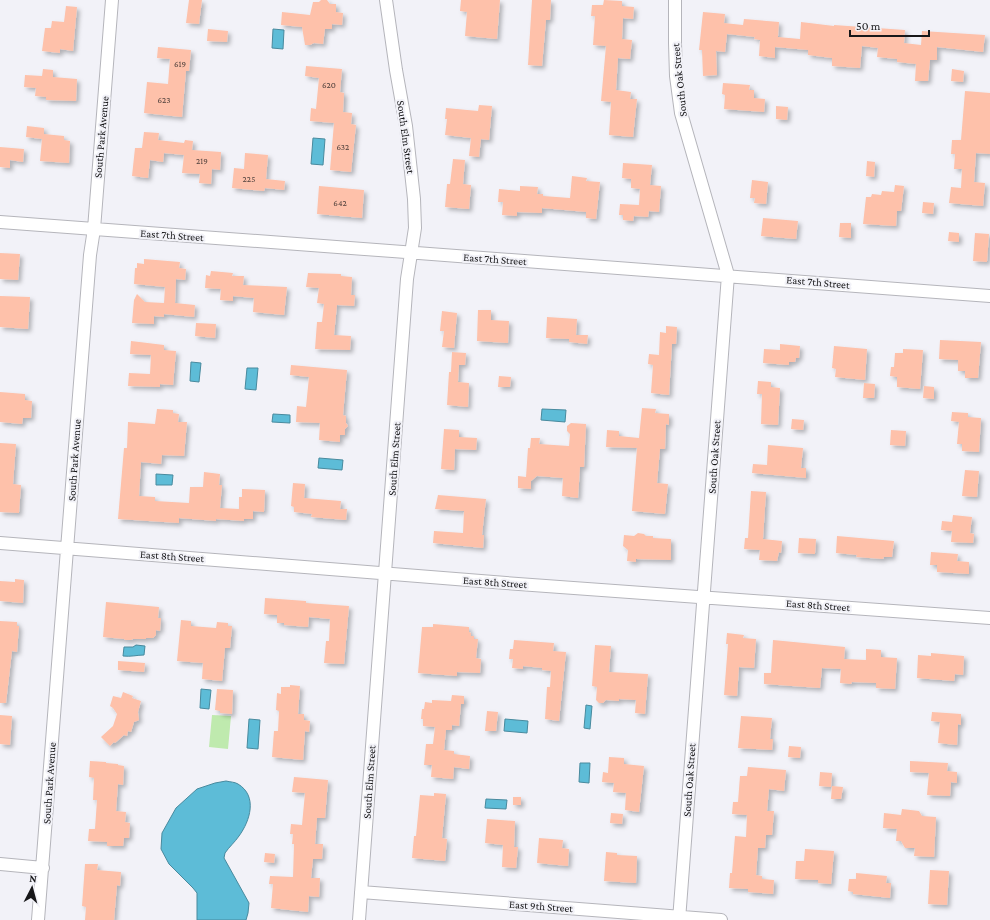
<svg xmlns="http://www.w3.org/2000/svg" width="990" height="920" viewBox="0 0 990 920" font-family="'Crimson Pro',serif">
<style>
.green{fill:#bfeaae}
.water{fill:#5dbcd7;stroke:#488a9e}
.building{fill:#fec1aa;filter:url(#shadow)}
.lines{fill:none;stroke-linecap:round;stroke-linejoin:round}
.minor-casing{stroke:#b5b5bb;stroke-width:14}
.minor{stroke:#fff;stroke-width:12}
.labels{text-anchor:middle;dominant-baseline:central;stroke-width:4;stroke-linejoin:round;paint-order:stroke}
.number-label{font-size:9px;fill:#51423d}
.street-label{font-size:11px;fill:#171719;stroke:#f2f2f8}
</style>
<defs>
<filter id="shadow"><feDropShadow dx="3" dy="3" stdDeviation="2" flood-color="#0004"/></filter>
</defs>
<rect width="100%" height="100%" fill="#f2f2f8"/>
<path class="green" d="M212 715 231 716 228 749 209 747Z"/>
<path class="water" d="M273 29 284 30 283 49 272 48Z
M313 138 325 139 323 165 311 164Z
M191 362 201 363 199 382 190 381Z
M247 368H258L256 390 245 389Z
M542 409 566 410 565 422 541 420Z
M273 414 290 415V423L272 422Z
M319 458 343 460 342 470 318 468Z
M156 474 173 475 172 485H156Z
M136 645 145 646 144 655C137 655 131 657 123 656L124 647H133Z
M201 689 211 690 209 709 200 708Z
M586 705 592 706 590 729 584 728Z
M249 719 260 720 258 749 247 748Z
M505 719 528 721 527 733 504 731Z
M580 763H590L589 783 579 782Z
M226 781C230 782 235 782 238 784 258 796 250 821 239 836 235 842 229 847 225 853L224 858 249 903 248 913 246 920H197V893L193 888 169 864 161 849 162 833 176 808 197 789 215 783Z
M486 799 507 800 506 809 485 808Z"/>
<path class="building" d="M189 0H202L199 24 186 23Z
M321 0H327L330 4H336V12L343 13 342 25 332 24V29H325L323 44 314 43 310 45H305L302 27 281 25 282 12 310 15 313 2H319Z
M461 0H500L497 39 465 36 467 12 460 11Z
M532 0H551L550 20H546L542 66 528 65Z
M604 0 622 1V6L634 7 633 19 623 18 622 39 632 40 630 59 618 58 616 90 631 92 630 99H637L633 137 609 135 611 102 601 101 606 46 593 45 595 16H591L592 5H603Z
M66 6 77 7 73 51 60 49V53L42 51 45 28H51L52 21 64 22Z
M703 12 725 14 724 23 743 25 744 19 779 22 778 37 800 39 801 22 834 26V25L905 30 904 43 921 45 922 31 985 35 983 52 937 47V60H930L928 81H915L916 64 897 62V59L877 57 878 48 862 46 860 68 832 66V58L808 55V50L775 47V58L759 56 760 40 754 39 755 37 727 34 725 52 716 51 717 75 703 76 702 50H699Z
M208 29 228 31 227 42 207 41Z
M158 47 191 50 189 71H186L182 117 144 113 147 82 168 84 170 59 157 58Z
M306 66 342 69 340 92 344 93 343 112 352 113 351 124 356 125 351 172 330 170 334 123 310 121 311 108 316 109 319 78 305 76Z
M43 69 53 70V77L77 79 76 101 46 100V97L35 96 36 88 24 87 25 75 42 76Z
M952 69 964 71 963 82 951 81Z
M723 83 750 85 749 90H754V98L765 99 764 112 724 109 725 95 722 94Z
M965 91 990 93V154L976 153 974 182 985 183 983 206 949 203 951 187 961 188 962 169H954L955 154H951L952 140H961Z
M479 105 492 106 489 140 481 139 479 157 469 156 471 138 445 135 447 119H445L446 108 478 111Z
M776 106 788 107 787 120 776 119Z
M27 126 44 128V134L64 136V140L70 141 69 163 40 161 42 139 26 137Z
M144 132 159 133 158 140 184 143 185 140 193 141 192 150 221 152 220 170 212 169 211 184 199 183 200 174 182 173 184 155 164 153 163 162 150 160 148 178 132 176 135 148H142Z
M0 147 24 149 23 162 10 160V168L0 167Z
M245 153 268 155 266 179 285 181 284 190 265 188 264 191 232 188 234 168 244 169Z
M453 159 465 160 463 184 471 185 469 209 445 207 447 184H450Z
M867 161 875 162 874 177 866 176Z
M623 163 652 165 650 185 661 186 659 212 649 211 648 217 634 216 633 221 623 220V215H619L620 204 639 205 640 189 631 188V179L622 178Z
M572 176 587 178 586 181 600 182 596 219 586 218V212L542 208V213L517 212V216L502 215 503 202H498L499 189 520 191V186L538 187 537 194H543V196L570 198Z
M752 180 768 182 766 204 754 203 755 198H750Z
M895 185 904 186 901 211H897L896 226 863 224 866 197H871L872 194 881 195 882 191 894 192Z
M319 186 364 190 362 218 317 214Z
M923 202 934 203 933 214 922 213Z
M763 218 798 221 796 239 761 236Z
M840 223H851V238L839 237Z
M949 232 959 233V242L948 241Z
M975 233 989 234 987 262 973 261Z
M0 253 20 254 18 280 0 279Z
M144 259 180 262 179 268 186 269 185 280 176 279 175 303 195 305 194 317 164 314V317L154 316V324L132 323 134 300 137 294 145 302 164 303 165 287 134 284 135 268H137V263L144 264Z
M211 271 233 273 232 276H244L243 285 287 287 284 315 253 312 254 298 233 296V301L220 300 221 289 205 288 206 275 210 276Z
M308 273 341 274V276L352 277 351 295H355L354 306 337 305 334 335 351 336 350 350 315 349 317 322H322L324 304 317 303 319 288 306 287Z
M0 296 30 297 28 329 0 327Z
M478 310H491V320L509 321 508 343 477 341Z
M442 311 457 313 454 348 442 347 444 331H440Z
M547 317 577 319 576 335H588L587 344 569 342V339L546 338Z
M196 323 216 324 215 338 195 336Z
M666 326 677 327 676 344H672L669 395 651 393 653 365 648 364 649 354 659 355 660 332 666 333Z
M940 340 981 342 978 378H965V371H958V360L939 359Z
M131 341 164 345V350L176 351 173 385 160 384V387L128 386 129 373 150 374 151 355 130 354Z
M780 344 800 346 799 358H796L795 362H789V365L763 363 764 349 780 350Z
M834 346 867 349 865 380 835 377 836 369 832 368Z
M903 349 923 350 920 389 897 387V377L890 376 891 367H894L895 353H903Z
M452 352 466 353 465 365H459L458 382 469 383 468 407 447 405 449 372H451Z
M291 365 347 370 343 415 346 416V423L348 426 345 429V435H340V442L319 440 320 423 296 422 297 406 306 407 309 377 290 375Z
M499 376 511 377 510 387H498Z
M758 381 771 382V387L780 388 778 425 761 424 762 394H757Z
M864 383 875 384 874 398H863Z
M924 386 934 387V399L923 398Z
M0 392 25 394V400L32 401 31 418H23L22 424 0 422Z
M642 408 656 409 655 413 669 414V425L666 424 665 449H660L657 483 668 484 665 514 632 511 637 448 606 447 607 430 619 431V436L639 438Z
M157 409 173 410V413L179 414 178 422H187L184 456 162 455 161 464 141 462 139 496 155 497V501L189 503 190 487H203L204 472 220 474 219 485H222L220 508 239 509V497H242V489L265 490 264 512 253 511V519H244V521L216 519V521L179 518V523L118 519 124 448H127L128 422 155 424Z
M952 412 968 413V417L981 418 979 452 962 451V444H957L959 422 951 421Z
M792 419 804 420 803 430 791 429Z
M571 423 586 424 584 467H580L578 498 562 496 563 478 537 476 531 481V489L518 488V476L526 477 528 448H530L531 438H540L539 444 569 446 570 434 567 431V426Z
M444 429 459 430V437L477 438 476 450 455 449 454 470 441 469Z
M891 430 906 431 905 446 890 445Z
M0 443 16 444 13 484 21 485 19 513 0 512Z
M768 445 803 448 801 468H806V478L752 473 753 464 767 465Z
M965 470 979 471 977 497 962 496Z
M293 483 305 484 304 498 341 501 340 509H347L346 520 311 517 312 514 294 512V507L291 506Z
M751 491 766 492 763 539 782 541 781 553 779 552 777 561 759 560 760 550 744 549 745 538H748Z
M438 495 486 499 482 535H484L483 548 433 543 434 531 463 533 464 511 435 509Z
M953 515 972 517 970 533 974 534 973 543 951 542 952 531 941 530 942 521 952 522Z
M638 533 644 534 646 536H653V538L671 539V560L636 559V562L627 561 628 550 623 546 624 535 634 536Z
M837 536 894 541 892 557H884L883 559 856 557 857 555 836 553Z
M799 538 816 539 815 554 798 553Z
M931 552 958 554 957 561 969 562V574L937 572V565H930Z
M15 579 24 580 23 603 0 601V581L15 582Z
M265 598 306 601V603L349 606 344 664 324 663 326 641H329L330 619 309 617 308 627 284 625V623H277V615L264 614Z
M106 602 159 607 158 618H161L160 631 156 630V635L153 638H146V639H133L131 640H125L124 639 103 637Z
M181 620 191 621V626L216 628 217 622 228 623V626H232L230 648H225L222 681 202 679 203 663 177 661Z
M0 621 17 622V626H19L17 652 12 651 6 703H0Z
M433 624 469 627V632L471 633V636H474V639H478L476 658 481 659 480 673 457 672V676L418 673 422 627H433Z
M727 633 744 635 743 638 756 639 754 668 739 667 737 696 724 695 728 644H726Z
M514 640 554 643 553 651 566 652 559 721 545 719 547 687H550L551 671 542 670V668L523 666V669L512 668 513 659H509L510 649H513Z
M773 640 845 647 844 659 866 660V649L881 650V657L897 658 895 689 876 688V683L852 682 851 684 840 683 841 669 822 668 820 688 764 684V673H771Z
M595 645 611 646 609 672 648 674 645 714 635 713 636 700 619 699V701L606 700 603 703H599L596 700 597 687 592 686Z
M931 653 964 656 963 675 955 674 954 681 917 678 918 655 931 656Z
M118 661 145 663 144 672 118 670Z
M290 685 300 686 298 714H304V720L310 721 309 732 305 731 303 760 272 757 274 731H278L279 711 276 710 277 693 281 694V687H290Z
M217 689 233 690 232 714 220 713V711L215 710Z
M123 692 133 696 132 698 141 701 138 712 139 720 134 722 131 732 128 731 127 736 124 735 115 743 114 742 110 746 101 737 113 726 117 714 113 708 110 706 113 696 121 698Z
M452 695 464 696V704H461L459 726 452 725V730H446L444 750 454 751V754L470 756 469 769 454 767 453 779 431 777 432 765H424L426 744H433L435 727 423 726V719H421L422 709H424L425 702 432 703V700L451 701Z
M487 711 498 712 496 731H485Z
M932 712 961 714V725L958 724 957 745 938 743 940 722 931 721Z
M0 715 12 716 10 745 0 744Z
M741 716 772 718 770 739H773L772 750 738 748Z
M789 746 801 747 800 758 788 757Z
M609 757 624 758V764L644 766 639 812 625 810 626 793 613 792 614 783 602 782 603 772 608 773Z
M90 761 106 762V763L118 764V765L124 766 123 785 118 784 116 811 126 812 125 822 130 823 129 838H124L123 846H107V842L88 841 89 829H95L97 800H93L94 778 89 777Z
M910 761 948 763 947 771 957 772V783L951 782 950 796 927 795 929 773 910 772Z
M748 767 786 770 784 791 769 789 767 811H774L772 835H766L765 848H758L756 875 762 876V879L774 880 773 894 748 892V889L729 888 730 873H732L735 836 746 837 747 815 732 814 733 802H738L740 776H747Z
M820 772 832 773 831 787 819 786Z
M294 777 328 780 325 818H317L315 844H323L322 859H313L311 878H320L319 897 309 896 308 912 271 908 273 884H269L270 876 293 877 294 844H292L293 834H290L291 824 302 825 305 793 292 792Z
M832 786 843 787 841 799H831Z
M434 793 446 794 442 838 447 839 445 861 412 858 414 836H416L420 795 434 796Z
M513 797H521V805H513Z
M902 809 919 811 922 816 936 817 934 857 914 856 915 848H905L901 841H896L897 829 883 828 884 813 901 815Z
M611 813 623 814 622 824 610 823Z
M487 819 515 821 514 847H518L516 868 502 867 503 845 485 843Z
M539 838 563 840 562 848 569 849 568 866 537 863Z
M805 849 834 851 831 884 818 883V880L795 879 796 861H804Z
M606 852 617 853V855L637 856 636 883 604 881Z
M265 853 275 854 274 863 264 862Z
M85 864H98L97 870 121 872 120 886 117 885 114 920H85L86 907 82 906Z
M930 870 949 871 947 905 928 904Z
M856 873 887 876 886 883H891L890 898 853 894V892L848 891 849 879H856Z"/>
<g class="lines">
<g class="minor-casing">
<path id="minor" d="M675 0V43L676 76 681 113 728 275 679 920
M0 222C330 247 660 270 990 296
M0 543 506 583 990 618
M0 864 43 868
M361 892 721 920
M38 920 90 255 94 229 112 0
M359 920 407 279 415 228 414 199 406 126 396 70 386 0"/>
</g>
<use href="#minor" class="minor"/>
</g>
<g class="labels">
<g class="number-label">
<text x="180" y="64">619</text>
<text x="329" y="85">620</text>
<text x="164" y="100">623</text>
<text x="343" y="147">632</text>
<text x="202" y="161">219</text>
<text x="249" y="179">225</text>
<text x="340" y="203">642</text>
</g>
<g class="street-label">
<text transform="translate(679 80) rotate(-96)">South Oak Street</text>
<text transform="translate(101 137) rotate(-85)">South Park Avenue</text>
<text transform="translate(406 137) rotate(82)">South Elm Street</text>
<text transform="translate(172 235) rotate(4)">East 7th Street</text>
<text transform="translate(495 259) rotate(4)">East 7th Street</text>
<text transform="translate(818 282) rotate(5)">East 7th Street</text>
<text transform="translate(714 457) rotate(-86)">South Oak Street</text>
<text transform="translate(394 459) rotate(-86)">South Elm Street</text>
<text transform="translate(74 460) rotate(-86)">South Park Avenue</text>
<text transform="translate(172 556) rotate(4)">East 8th Street</text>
<text transform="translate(495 582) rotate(4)">East 8th Street</text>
<text transform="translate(818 605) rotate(4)">East 8th Street</text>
<text transform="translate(689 780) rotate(-86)">South Oak Street</text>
<text transform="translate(369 782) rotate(-86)">South Elm Street</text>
<text transform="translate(49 783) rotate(-86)">South Park Avenue</text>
<text transform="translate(541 906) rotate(4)">East 9th Street</text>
</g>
</g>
<g transform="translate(32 888) rotate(6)" stroke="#f2f2f8" stroke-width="3" paint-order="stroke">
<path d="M0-3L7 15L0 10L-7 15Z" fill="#171719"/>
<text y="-6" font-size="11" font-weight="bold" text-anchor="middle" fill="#171719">N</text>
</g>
<path d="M850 30v6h79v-6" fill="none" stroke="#171719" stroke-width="2"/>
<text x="856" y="30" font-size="12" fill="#171719" stroke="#f2f2f8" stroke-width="3" paint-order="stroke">50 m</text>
</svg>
